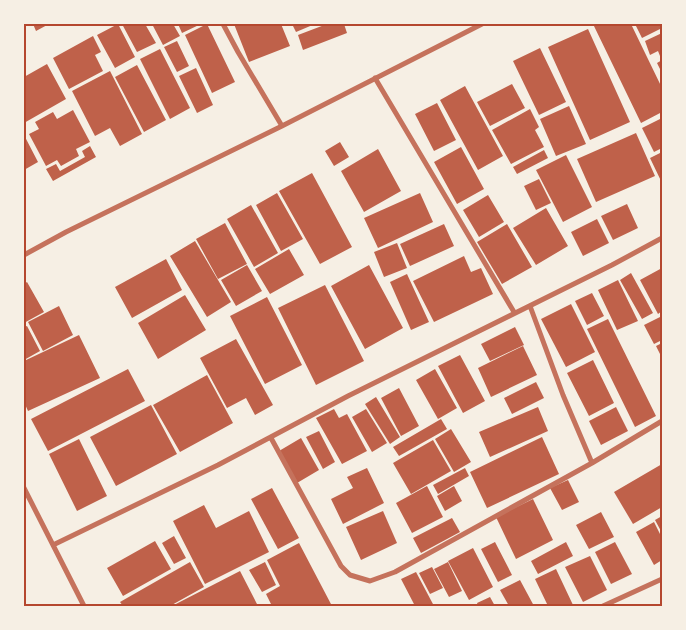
<svg xmlns="http://www.w3.org/2000/svg" width="686" height="630" viewBox="0 0 686 630" font-family="Helvetica,sans-serif">
<style>
.building{fill:#bf614a}
.lines{fill:none;stroke-linecap:round;stroke-linejoin:round}
.minor{stroke:#c5725c;stroke-width:5}
.neatline{fill:none;stroke:#b5482f;stroke-width:2}
</style>
<rect width="100%" height="100%" fill="#f6efe4"/>
<path class="building" d="M33 24H49L36 31Z
M118 24 135 57 115 68 97 35Z
M122 24H145L156 43 137 52Z
M152 24H173L180 36 163 45Z
M178 24H201L182 33Z
M207 24 235 82 212 93 185 35Z
M234 24H281L290 46 249 62Z
M292 24H315L296 32Z
M327 24H344L347 33 303 50 298 35Z
M593 24H631L662 88V112L641 123Z
M635 24H662V28L642 38Z
M588 29 630 122 590 140 548 47Z
M662 33V55L660 56 658 51 650 55 645 41Z
M93 36 101 52 95 55 103 71 69 89 53 58Z
M177 41 189 66 177 72 164 47Z
M540 48 566 102 539 115 513 61Z
M160 49 190 108 170 119 140 59Z
M662 60V73L657 63Z
M47 64 66 99 24 123V77Z
M137 65 166 120 144 132 115 77Z
M196 68 213 105 197 113 179 76Z
M110 71 142 134 120 146 110 128 95 136 72 91Z
M512 84 525 108 490 126 477 102Z
M465 86 503 156 478 170 440 100Z
M437 103 456 140 434 151 415 114Z
M569 106 586 144 556 156 540 119Z
M530 109 539 127 535 130 544 147 511 164 492 130Z
M73 110 90 142 76 149 79 156 61 166 57 160 46 166 29 134 39 129 35 122 53 112 57 119Z
M662 118V148L654 152 642 128Z
M636 133 655 176 596 202 577 159Z
M24 135 38 162 24 170Z
M340 142 349 157 334 166 325 151Z
M90 146 96 157 53 181 46 169 56 164 60 171 85 157 82 151Z
M461 147 484 189 457 204 434 162Z
M378 149 401 191 364 212 341 171Z
M544 150 548 158 517 174 513 167Z
M662 152V183L650 158Z
M566 155 592 207 563 222 536 170Z
M312 173 352 247 320 264 279 191Z
M539 179 551 203 536 210 524 186Z
M277 193 303 239 281 251 256 205Z
M420 193 433 222 378 248 364 218Z
M488 195 504 222 479 237 463 210Z
M627 204 638 228 613 240 601 216Z
M251 205 278 253 254 267 227 219Z
M546 208 568 246 536 265 513 228Z
M597 219 609 243 583 256 571 232Z
M225 223 247 264 218 279 196 239Z
M444 224 454 246 410 266 400 244Z
M507 224 532 267 502 284 477 242Z
M195 241 231 302 207 317 170 256Z
M397 243 407 268 384 277 374 252Z
M289 249 304 275 270 294 255 269Z
M464 256 471 272 481 268 493 294 434 322 413 281Z
M166 259 182 290 132 318 115 287Z
M247 265 262 291 236 306 221 280Z
M369 265 403 328 365 349 331 286Z
M662 268V311L658 314 640 280Z
M631 273 653 313 642 319 620 280Z
M407 274 429 322 411 330 390 282Z
M618 280 638 321 617 330 598 290Z
M27 282 44 312 24 323V284Z
M325 285 364 361 316 385 278 308Z
M592 293 604 316 587 325 575 301Z
M185 295 206 330 158 359 138 323Z
M267 297 302 365 265 384 230 316Z
M571 304 595 352 566 367 541 319Z
M59 306 73 335 43 351 28 322Z
M662 316V340L654 344 644 325Z
M608 319 656 416 635 427 587 329Z
M27 326 40 351 24 360V327Z
M515 327 524 345 490 361 481 344Z
M79 335 100 378 28 411 24 402V361Z
M236 339 273 405 255 415 246 398 227 408 200 358Z
M662 343V358L656 346Z
M523 346 537 375 491 397 478 368Z
M460 355 485 401 463 413 438 366Z
M593 360 614 403 589 416 567 373Z
M128 369 145 401 48 451 31 419Z
M435 369 457 408 438 419 416 380Z
M207 375 233 423 180 452 153 405Z
M536 382 544 398 512 414 504 398Z
M399 388 419 426 401 436 381 398Z
M376 397 400 437 390 444 365 404Z
M151 405 177 454 116 486 90 437Z
M538 407 548 431 490 457 479 432Z
M616 407 628 431 601 445 589 421Z
M334 409 339 418 347 414 367 451 342 464 316 418Z
M366 409 387 443 372 452 352 417Z
M441 419 447 429 399 456 393 447Z
M451 429 471 462 454 472 435 439Z
M319 431 335 462 323 469 306 437Z
M542 437 559 474 487 508 470 472Z
M301 438 319 470 297 483 279 451Z
M79 439 107 496 77 511 49 454Z
M433 440 451 471 411 494 393 463Z
M662 464V507L633 524 614 492Z
M367 468 384 503 343 524 331 499 353 488 347 477Z
M465 468 469 476 438 494 433 485Z
M568 480 579 502 562 510 550 488Z
M427 486 443 517 412 533 396 503Z
M454 486 462 501 445 511 437 496Z
M272 488 299 538 278 549 251 499Z
M533 499 553 540 516 559 496 517Z
M204 505 216 528 249 511 269 552 205 584 173 521Z
M383 511 397 543 361 560 346 527Z
M601 512 614 537 589 549 576 525Z
M662 516V533L655 520Z
M452 518 460 532 421 553 413 538Z
M654 522 662 538V560L654 565 636 532Z
M174 536 186 558 174 564 162 543Z
M155 541 171 569 123 596 107 568Z
M495 542 512 575 498 582 481 549Z
M566 542 573 556 538 574 531 561Z
M615 542 632 574 611 584 595 552Z
M299 543 332 606H272L266 594 280 586 267 560Z
M473 548 493 587 469 600 448 561Z
M590 556 607 590 583 602 565 567Z
M190 562 204 587 170 606H123L120 602Z
M265 562 276 585 262 592 249 570Z
M448 562 462 591 449 597 434 569Z
M432 567 443 588 430 594 419 573Z
M556 569 573 605 569 606H548L535 579Z
M240 571 258 606H172Z
M416 572 434 606H415L401 579Z
M520 580 534 606H509L500 590Z
M490 597 495 606H478L477 603Z"/>
<g class="lines">
<path class="minor" d="M223 24 238 52 282 126
M375 78 514 312
M24 255 66 232 282 126 482 24
M530 306 563 395 592 463
M271 438 341 566 350 575 370 581 395 572 592 463 662 421
M24 488 84 606
M53 545 218 465 348 396 612 265 662 238
M603 606 662 579"/>
</g>
<rect width="686" height="630" fill="none" stroke="#f6efe4" stroke-width="50"/>
<rect x="25" y="25" width="636" height="580" class="neatline"/>
</svg>
